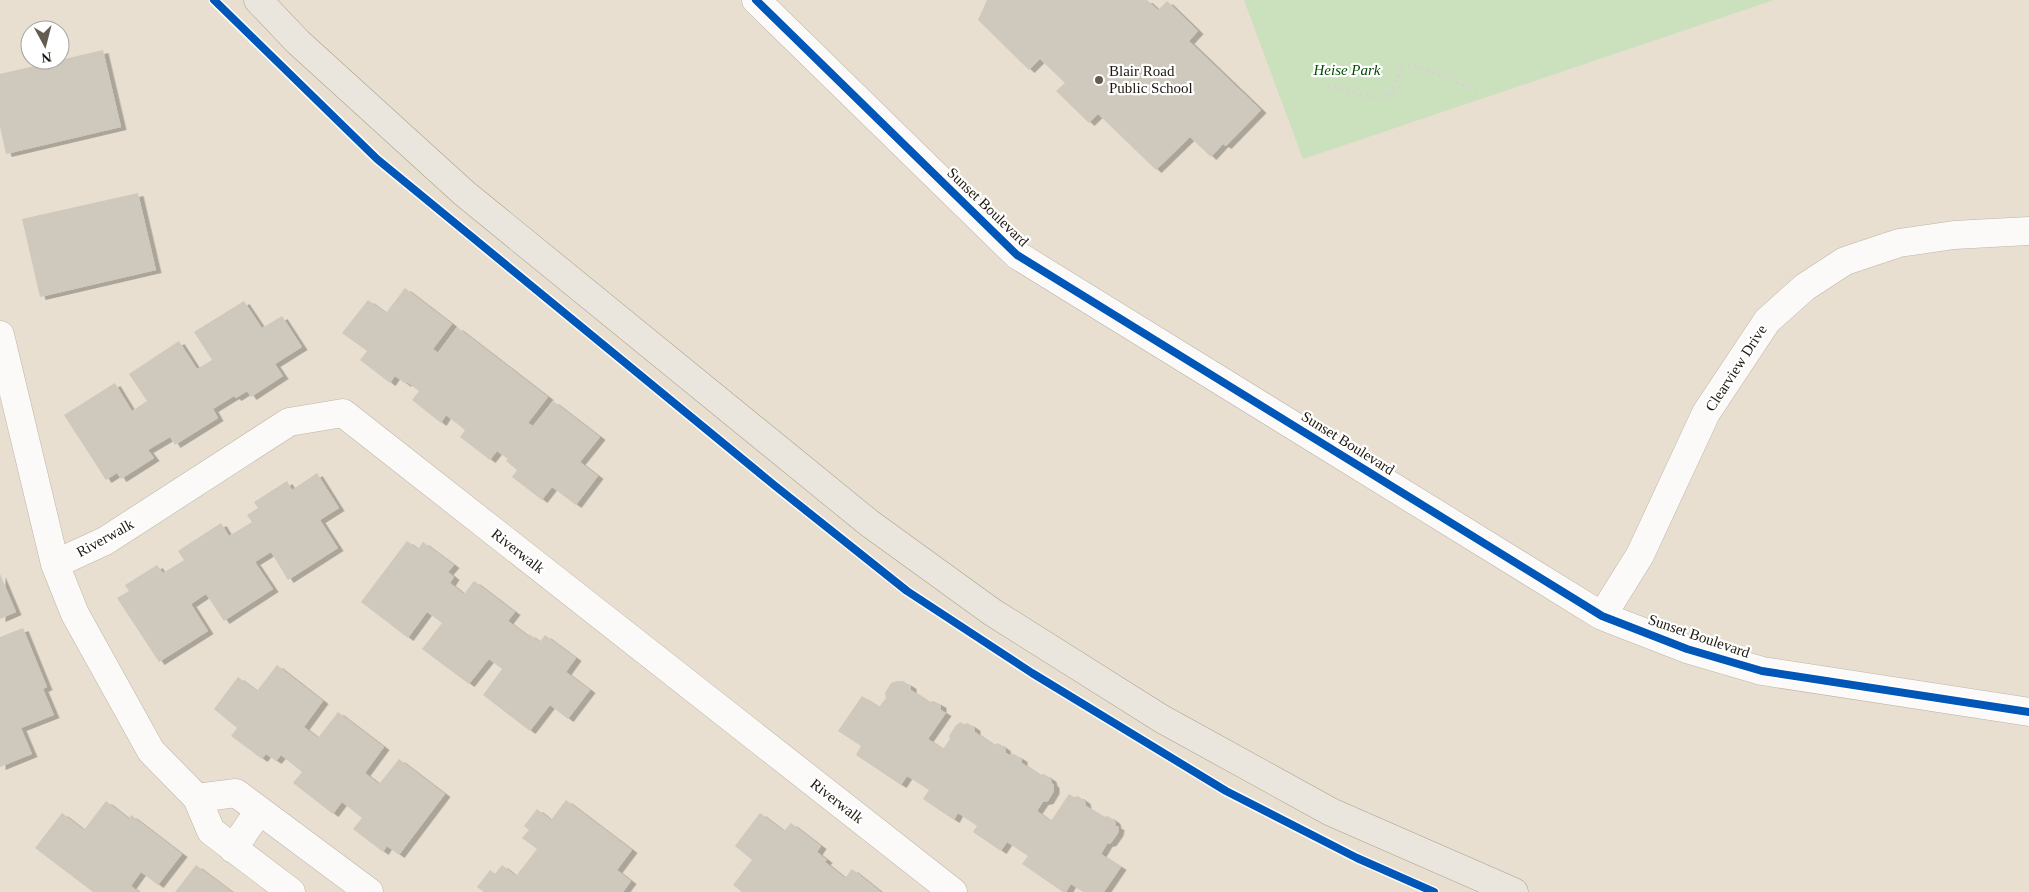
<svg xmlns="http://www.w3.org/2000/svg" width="2029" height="892" viewBox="0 0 2029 892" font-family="Georgia,serif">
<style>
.green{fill:#cbe0bd}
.building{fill:#cfc8bc;filter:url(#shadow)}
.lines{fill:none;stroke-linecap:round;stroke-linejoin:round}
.minor-casing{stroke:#bcb5a8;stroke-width:29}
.major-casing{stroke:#a8a08d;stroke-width:29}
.path{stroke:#d6d3cf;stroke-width:3;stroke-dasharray:2.5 4;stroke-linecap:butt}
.minor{stroke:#fcfaf8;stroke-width:28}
.major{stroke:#eae6dd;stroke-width:28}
.cycleway-casing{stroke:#fff;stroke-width:11}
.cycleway{stroke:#0057b8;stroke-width:8}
.poi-dot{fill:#645c51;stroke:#fff;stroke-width:2}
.labels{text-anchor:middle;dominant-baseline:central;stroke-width:4.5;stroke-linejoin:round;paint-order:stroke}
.park-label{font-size:15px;font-style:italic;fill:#004d00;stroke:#fff}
.poi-label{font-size:15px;fill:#1d160c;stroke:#fff;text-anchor:start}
.street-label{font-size:15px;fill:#1d160c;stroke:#fff}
</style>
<defs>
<filter id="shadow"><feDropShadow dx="5.5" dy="3" stdDeviation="0" flood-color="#0004"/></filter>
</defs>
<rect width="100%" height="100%" fill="#e8dfd0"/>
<path class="green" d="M1244 0H1774L1303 159Z"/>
<path class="building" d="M987 0H1147L1158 10 1167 1 1198 31 1189 41 1261 110 1226 146 1223 144 1211 157 1190 137 1156 170 1098 114 1089 123 1056 91 1065 83 1040 59 1029 70 978 20Z
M103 50 121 127 6 154 0 127V74Z
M138 193 156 270 40 297 22 219Z
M405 288 452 324 433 349 438 353 457 327 548 397 528 423 533 426 553 401 600 437 580 462 598 476 576 505 552 487 542 500 512 477 517 470 506 461 508 459 497 451 490 460 460 437 465 430 446 415 441 423 412 400 419 391 407 382 406 384 395 376 390 383 360 360 367 351 342 333 368 300 386 313Z
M244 301 262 328 282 316 302 347 275 364 283 376 251 397 247 391 236 398 234 396 213 409 218 418 175 445 170 437 148 450 154 458 121 479 117 473 106 480 64 415 115 383 132 411 147 401 129 374 179 341 197 369 212 360 194 332Z
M317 473 339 508 320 520 338 548 288 580 271 552 255 562 273 589 224 621 206 594 191 604 208 631 159 662 117 598 129 591 125 585 157 565 163 573 184 560 178 551 221 523 229 536 252 522 247 515 258 508 254 502 287 481 292 490Z
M407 541 418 549 423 542 454 565 448 572 454 577 450 583 464 594 474 581 515 612 508 621 528 636 529 634 540 642 545 635 576 658 566 672 590 690 568 719 550 705 530 731 483 695 502 669 489 659 469 684 422 649 442 623 427 612 408 638 361 602Z
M0 574 16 612 0 619Z
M23 628 47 687 43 689 54 715 21 728 32 754 0 767V637Z
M277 665 323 701 304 727 318 738 338 712 384 747 365 773 379 784 399 759 445 794 399 855 387 846 383 852 353 829 362 818 342 802 333 814 293 783 302 772 281 755 276 761 266 754 262 759 231 736 237 728 214 709 238 677 257 691Z
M897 681H903L911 686V690L929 702 934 701 941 705V710L946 713 928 739 943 749 950 739 949 736 956 725 961 722 963 724 968 723 975 728V732L994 745 998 743 1005 748 1006 753 1010 755 1014 754 1022 759V763L1040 775 1044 774 1051 779 1052 783 1054 785V791L1048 801 1043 802 1037 811 1051 821 1069 794 1074 797 1078 796 1085 801 1086 806 1104 817 1108 816 1115 821 1116 826 1119 827 1118 833 1111 843 1107 844 1101 854 1121 867 1104 892H1083L1071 884 1066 892H1063L1022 864 1028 856 1007 842 1001 851 973 832 977 826 958 813 954 820 923 799 929 790 907 776 901 785 856 755 861 746 838 731 862 696 879 707 886 698 885 693 891 683Z
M566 800 632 850 617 870 631 881 623 892H484L477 887 490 870 495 874 502 865 516 876 537 849 522 838 529 830 524 826 537 809 551 820Z
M106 801 129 819 131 815 182 854 158 885 141 872 131 886 139 892H93L35 848 62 813 84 830Z
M760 813 784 831 791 823 821 846 817 852 827 860 825 862 845 878 852 869 881 892H742L733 885 752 860 735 846Z
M196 865 232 892H175Z"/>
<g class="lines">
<g class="minor-casing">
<path id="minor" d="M756 0 1017 255 1602 616 1687 649 1762 671 2029 712
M0 335 55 564 75 614 151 751 197 798 211 831 291 892
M55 564 105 541 289 422 343 413 953 892
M1602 616 1640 555 1706 413 1767 321 1805 287 1845 261 1899 243 1954 235 2029 231
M197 798 236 793 369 892
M233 849 259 811"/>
</g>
<g class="major-casing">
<path id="major" d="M258 0 298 42 464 193 869 523 992 612 1162 719 1331 812 1514 892"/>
</g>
<path class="path" d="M1321 85 1373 97 1391 95 1403 63 1421 68 1480 92"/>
<use href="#minor" class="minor"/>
<use href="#major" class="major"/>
<g class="cycleway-casing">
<path id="cycleway" d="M214 0 377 159 774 485 907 591 1032 673 1226 791 1357 858 1434 892
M756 0 1017 255 1602 616 1687 649 1762 671 2029 712"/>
</g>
<use href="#cycleway" class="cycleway"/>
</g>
<circle class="poi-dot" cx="1099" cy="80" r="5"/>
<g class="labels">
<g class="park-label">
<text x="1347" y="70">Heise Park</text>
</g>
<g class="poi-label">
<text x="1109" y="71">Blair Road<tspan x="1109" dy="17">Public School</tspan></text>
</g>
<g class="street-label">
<text transform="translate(988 207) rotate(44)">Sunset Boulevard</text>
<text transform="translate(1736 368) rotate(-57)">Clearview Drive</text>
<text transform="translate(1348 443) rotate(32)">Sunset Boulevard</text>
<text transform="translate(105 538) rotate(-29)">Riverwalk</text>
<text transform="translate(518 551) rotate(38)">Riverwalk</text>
<text transform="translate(1699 636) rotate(19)">Sunset Boulevard</text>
<text transform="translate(837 801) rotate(38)">Riverwalk</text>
</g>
</g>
<g transform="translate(45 45) rotate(173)"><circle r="24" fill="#ffffff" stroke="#a5a29e"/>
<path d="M0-4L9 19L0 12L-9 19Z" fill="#645c51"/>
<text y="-8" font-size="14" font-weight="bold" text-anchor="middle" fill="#1d160c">N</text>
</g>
</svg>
